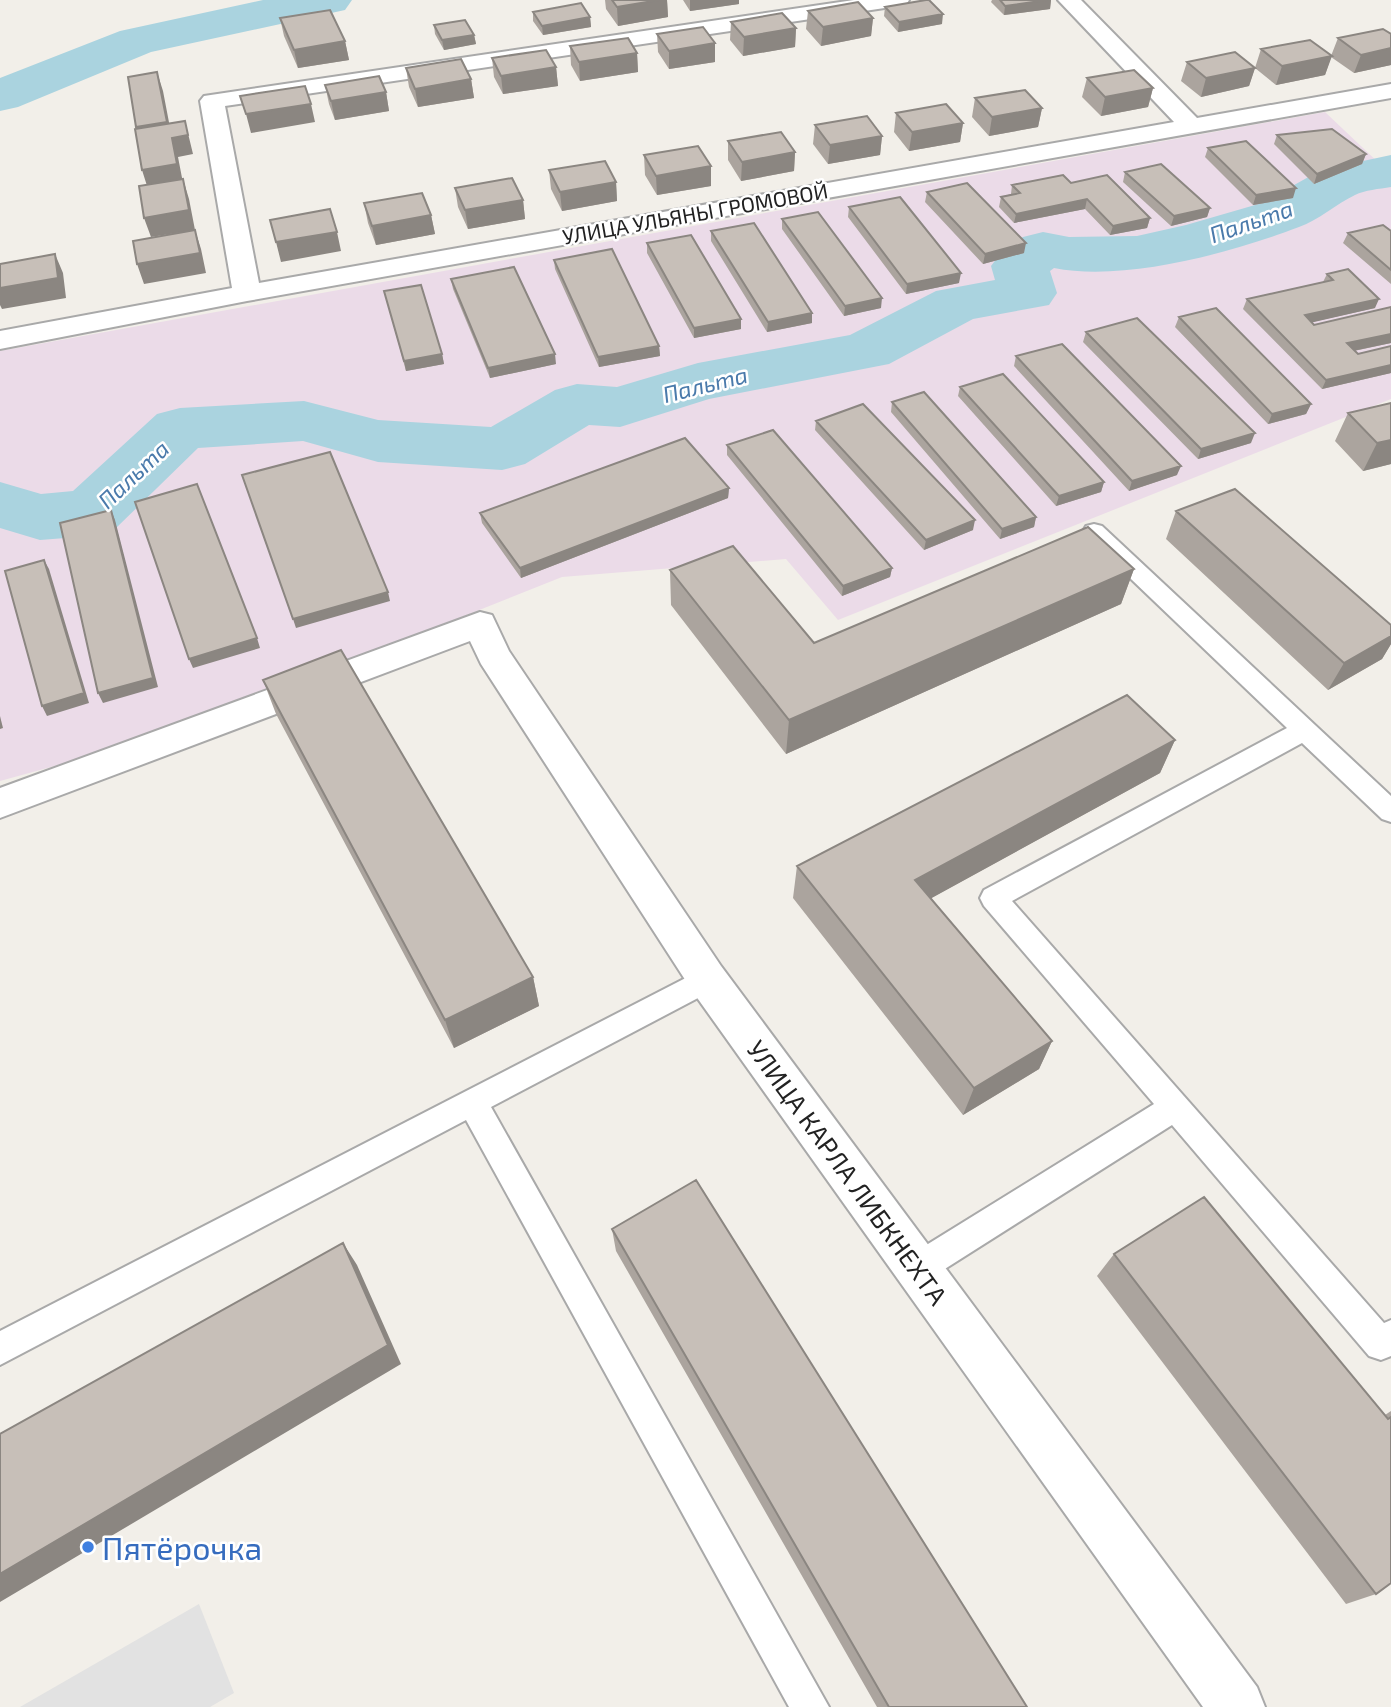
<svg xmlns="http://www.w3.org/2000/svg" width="1391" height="1707" viewBox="0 0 1391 1707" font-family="'Exo 2',sans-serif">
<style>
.industrial{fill:#ebdbe8}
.parking{fill:#e2e2e2}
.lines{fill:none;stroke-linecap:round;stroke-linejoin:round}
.river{fill:#aad3df;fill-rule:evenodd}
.lane-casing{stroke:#a9a9a9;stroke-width:4}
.street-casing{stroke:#a9a9a9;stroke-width:4}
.lane{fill:#fff;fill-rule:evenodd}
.street{fill:#fff;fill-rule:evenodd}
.wall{fill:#aba49e}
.shaded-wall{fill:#8b8681}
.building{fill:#c7bfb8;stroke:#8b8681;stroke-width:2}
.shop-dot{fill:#3f7fe0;stroke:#fff;stroke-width:2.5}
.labels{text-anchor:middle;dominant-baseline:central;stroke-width:5;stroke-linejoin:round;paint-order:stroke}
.far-street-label{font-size:21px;fill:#222;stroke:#fff}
.far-water-label{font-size:23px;font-style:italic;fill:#4a7aab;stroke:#fff}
.street-label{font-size:26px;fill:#222;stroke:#fff}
.near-shop-label{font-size:32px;fill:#366cbe;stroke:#fff;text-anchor:start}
</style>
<rect width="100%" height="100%" fill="#f2efe9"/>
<path class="industrial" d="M1325 112 1382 166 1341 179 1278 211 1136 247 1071 249 1043 246 1013 264 1020 289 947 302 865 342 721 371 622 400H576L496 440 388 434 307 413 166 427 94 498 67 504 0 494V351Z
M1391 176V399L838 620 786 559 562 577 164 736 0 781V523L50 533 105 516 191 441 300 432 373 454 503 456 593 414 657 406 706 387 876 358 959 308 1037 294 1026 267 1048 253 1063 256 1136 255 1200 242 1285 217 1346 184Z"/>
<path class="parking" d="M199 1604 234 1693 210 1707H20Z"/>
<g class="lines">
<path class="river" d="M263 0H352L345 10 151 52 18 107 0 111V78L120 31Z
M1391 155V187C1379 189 1365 190 1355 195 1336 204 1319 220 1299 227 1231 253 1125 282 1054 268L1050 271 1057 293 1049 305 973 319 889 364 709 399 620 427 589 425 525 464 502 470 378 462 303 441 198 448 115 529 91 536 40 540 0 528V482L41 494 73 491 157 414 180 408 304 401 378 420 491 427 555 390 577 384 617 387 698 363 850 335 936 291 995 280 991 266 1000 254 1023 237 1043 232 1069 237 1137 236 1186 225 1262 203 1321 170Z"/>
<g class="lane-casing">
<path id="lane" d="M1094 524 1102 526 1391 796V822L1382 819 1302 743 1012 901 1384 1323 1391 1320V1356L1381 1360 1369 1356 1172 1125 929 1279 918 1284 907 1279 902 1268 907 1257 1154 1104 984 906 980 898 984 890 1287 728 1086 536 1083 531 1086 526Z
M707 967 717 970 721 979 717 988 491 1107 829 1707H789L466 1120 0 1365V1331Z"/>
</g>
<g class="street-casing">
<path id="street" d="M854 0H909L906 5 898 6 225 106 259 283 1174 122 1058 0H1081L1197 118 1391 84V98L247 301 0 349V331L232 288 200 101 204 96Z
M480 612 492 615 509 651 721 966 1257 1687 1265 1707H1203L693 992 481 664 470 641 0 818V788Z"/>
</g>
<use href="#lane" class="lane"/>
<use href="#street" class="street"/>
</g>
<path class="wall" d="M605 0H667L668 17 618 26 606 9Z
M683 0H739V4L690 11Z
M992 0H1051L1050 9 1004 15 991 2Z
M885 7 942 24 898 32 884 16Z
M808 11 873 18 871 36 821 46 806 29Z
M533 12 590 17 591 27 543 35 533 21Z
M280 18 345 41 349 60 298 68 284 36Z
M731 22 796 28 795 47 743 56 730 40Z
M434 25 474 35 476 44 444 50 435 34Z
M657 34 715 62 669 69 658 52Z
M1391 34V65L1354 73 1331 57 1325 75 1276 85 1255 68 1261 49 1331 56 1338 38Z
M570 46 637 53 638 72 580 81 571 65Z
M492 58 556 67 558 86 503 94 494 77Z
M1187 62 1255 68 1249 86 1201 97 1181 81Z
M406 68 471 79 474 98 418 107 409 87Z
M1087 78 1153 88 1148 107 1101 116 1082 97Z
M325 85 386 92 389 111 335 120 329 104Z
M975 98 1042 108 1038 127 989 136 972 117Z
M896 113 963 123 960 142 909 151 894 132Z
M815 125 882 136 880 155 828 164 813 144Z
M1277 135 1366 154 1362 164 1314 184 1274 144Z
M728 141 795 152 794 171 741 181 728 160Z
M1208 148 1293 198 1253 205 1205 157Z
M644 155 711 186 657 195 645 175Z
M549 170 616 182 617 201 562 211 551 189Z
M1125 172 1210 208 1207 217 1171 226 1123 182Z
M1071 183 1150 218 1147 228 1110 235 1085 209 1014 223 999 207 1001 197 1011 194 1012 185Z
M455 188 523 200 525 219 468 229 458 207Z
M927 192 1024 253 983 264 925 202Z
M364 203 431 215 435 234 376 245 368 223Z
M849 207 959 283 906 294 848 217Z
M782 219 881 308 844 316 782 229Z
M711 231 812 313V323L767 332 711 241Z
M1391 231V284L1343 243 1348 233Z
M647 243 741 329 694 338 647 253Z
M554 260 659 346 660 356 599 367 555 269Z
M1327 274 1375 308 1312 322 1314 325 1391 307V343L1354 351 1358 354 1391 346V373L1322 389 1243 309 1247 299 1323 282Z
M451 279 556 364 490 378 453 289Z
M384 291 442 354 444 364 406 371Z
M1179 317 1311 404 1306 414 1268 424 1175 327Z
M1086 332 1251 443 1198 459 1083 342Z
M1016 356 1177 475 1129 491 1014 366Z
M960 387 1104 482 1101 492 1056 506 958 396Z
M892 402 1036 517 1034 527 1000 539 891 412Z
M1391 403V464L1363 471 1335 441 1348 413Z
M816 421 973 530 924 550 815 430Z
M727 445 892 568 890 577 842 596 727 455Z
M729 488 728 498 521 578 482 523 480 513Z
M1176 511 1391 625V644L1382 659 1328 690 1166 539Z
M1134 569 1121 604 786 754 671 605 670 570 814 643Z
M263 680 533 977 539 1006 454 1048 276 714Z
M1175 740 1160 773 931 898 1052 1041 1039 1069 963 1115 793 898 797 866Z
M612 1229 1027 1707H877L616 1251Z
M1114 1254 1385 1415 1391 1411V1583L1376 1594 1346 1604 1097 1276Z"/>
<path class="shaded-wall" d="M659 0H667L668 17 618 26 617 7Z
M690 0H739V4L690 11Z
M1047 0H1051L1050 9 1004 15 1005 6Z
M943 14 942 24 898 32 899 22Z
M590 17 591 27 543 35 542 26Z
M873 18 871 36 821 46 823 27Z
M796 28 795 47 743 56 744 37Z
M474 35 476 44 444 50 442 40Z
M345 41 349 60 298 68 294 50Z
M715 43V62L669 69V51Z
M1391 48V65L1354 73 1361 55Z
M637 53 638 72 580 81 579 62Z
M1332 56 1325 75 1276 85 1282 66Z
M556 67 558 86 503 94 501 76Z
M1255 68 1249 86 1201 97 1206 78Z
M157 72 163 91 172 138 185 121 193 154 178 157 183 183 148 189 142 170V146L136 127Z
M471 79 474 98 418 107 415 89Z
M1153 88 1148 107 1101 116 1105 97Z
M386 92 389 111 335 120 331 101Z
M311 104 315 122 251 133 246 114Z
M1042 108 1038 127 989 136 992 117Z
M963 123 960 142 909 151 912 132Z
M882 136 880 155 828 164 830 145Z
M795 152 794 171 741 181 742 162Z
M1366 154 1362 164 1314 184 1317 174Z
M711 166V186L657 195 656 176Z
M183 179 189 199 195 230 151 237 144 218Z
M616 182 617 201 562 211 560 192Z
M1296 188 1293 198 1253 205 1256 195Z
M1087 199 1085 209 1014 223 1016 214Z
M523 200 525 219 468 229 465 210Z
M1210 208 1207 217 1171 226 1174 216Z
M431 215 435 234 376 245 372 226Z
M1150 218 1147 228 1110 235 1113 226Z
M195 230 201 249 206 273 144 284 137 264Z
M337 232 341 251 281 262 276 242Z
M1026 243 1024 253 983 264 985 254Z
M55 254 63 273 66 298 2 309 0 305V288Z
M961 273 959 283 906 294 907 284Z
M882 298 881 308 844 316 845 306Z
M1379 299 1375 308 1301 325 1305 315Z
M812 313V323L767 332 768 322Z
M741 319V329L694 338V328Z
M1391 334V343L1343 353 1347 343Z
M659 346 660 356 599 367 598 357Z
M442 354 444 364 406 371 404 361Z
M555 354 556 364 490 378 488 368Z
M1391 365V373L1322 389 1326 380Z
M1311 404 1306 414 1268 424 1272 414Z
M1255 433 1251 443 1198 459 1201 449Z
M1391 440V464L1363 471 1377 443Z
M1181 466 1177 475 1129 491 1132 481Z
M1104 482 1101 492 1056 506 1059 496Z
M729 488 728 498 521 578 520 568Z
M111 510 115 520 158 687 103 703 98 693Z
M1036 517 1034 527 1000 539 1002 529Z
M975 520 973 530 924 550 926 540Z
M44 560 49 569 89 703 47 716 42 706Z
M892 568 890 577 842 596 843 586Z
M1134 569 1121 604 786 754 789 720Z
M388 592 390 601 296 628 293 619Z
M1391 636V644L1382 659 1328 690 1344 663Z
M257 638 260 648 193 668 189 659Z
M0 716 3 728 0 729Z
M1175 740 1160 773 908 911 915 880Z
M533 977 539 1006 454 1048 445 1020Z
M1052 1041 1039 1069 963 1115 974 1088Z
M343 1243 357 1265 401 1364 0 1602V1574Z"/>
<path class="building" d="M612 0H659L617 7Z
M926 0H929L943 14 899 22 885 7Z
M1000 0H1047L1005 6Z
M858 2 873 18 823 27 808 11Z
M581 3 590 17 542 26 533 12Z
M330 10 345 41 294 50 280 18Z
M782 13 796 28 744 37 731 22Z
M465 20 474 35 442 40 434 25Z
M703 27 715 43 669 51 657 34Z
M1383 29 1391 34V48L1361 55 1338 38Z
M628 38 637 53 579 62 570 46Z
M1310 40 1332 56 1282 66 1261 49Z
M546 50 556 67 501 76 492 58Z
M1235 52 1255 68 1206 78 1187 62Z
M461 59 471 79 415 89 406 68Z
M1134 70 1153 88 1105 97 1087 78Z
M157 72 167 122 136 127 128 77Z
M379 76 386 92 331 101 325 85Z
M305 86 311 104 246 114 240 96Z
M1025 90 1042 108 992 117 975 98Z
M946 104 963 123 912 132 896 113Z
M867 116 882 136 830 145 815 125Z
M185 121 188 135 172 138 177 164 142 170 135 129Z
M1332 129 1366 154 1317 174 1277 135Z
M781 132 795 152 742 162 728 141Z
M1246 141 1296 188 1256 195 1208 148Z
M698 146 711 166 656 176 644 155Z
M605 161 616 182 560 192 549 170Z
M1161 164 1210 208 1174 216 1125 172Z
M1063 175 1071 183 1107 175 1150 218 1113 226 1087 199 1016 214 1001 197 1020 193 1012 185Z
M512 178 523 200 465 210 455 188Z
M183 179 189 210 144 218 139 186Z
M967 183 1026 243 985 254 927 192Z
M422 193 431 215 372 226 364 203Z
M900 197 961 273 907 284 849 207Z
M330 209 337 232 276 242 270 220Z
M818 212 882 298 845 306 782 219Z
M754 223 812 313 768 322 711 231Z
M1383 225 1391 231V270L1348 233Z
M195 230 200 253 137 264 133 241Z
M691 235 741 319 694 328 647 243Z
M612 249 659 346 598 357 554 260Z
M55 254 58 278 0 288V264Z
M514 267 555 354 488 368 451 279Z
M1348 269 1379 299 1305 315 1314 325 1391 307V334L1347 343 1358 354 1391 346V365L1326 380 1247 299 1333 280 1327 274Z
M421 285 442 354 404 361 384 291Z
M1216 308 1311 404 1272 414 1179 317Z
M1137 318 1255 433 1201 449 1086 332Z
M1062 344 1181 466 1132 481 1016 356Z
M1003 374 1104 482 1059 496 960 387Z
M924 392 1036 517 1002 529 892 402Z
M1391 403V440L1377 443 1348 413Z
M863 404 975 520 926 540 816 421Z
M773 430 892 568 843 586 727 445Z
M685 438 729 488 520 568 480 513Z
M330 452 388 592 293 619 242 475Z
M197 484 257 638 189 659 135 502Z
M1235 489 1391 625V636L1344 663 1176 511Z
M111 510 153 678 98 693 60 523Z
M1088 527 1134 569 789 720 670 570 733 546 814 643Z
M44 560 84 693 42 706 5 571Z
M341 650 533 977 445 1020 263 680Z
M1127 695 1175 740 915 880 1052 1041 974 1088 797 866Z
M696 1180 1027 1707H889L612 1229Z
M1204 1197 1388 1419 1391 1417V1583L1376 1594 1114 1254Z
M343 1243 388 1345 0 1574V1434Z"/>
<circle class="shop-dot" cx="88" cy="1547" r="7"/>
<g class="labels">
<g class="far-street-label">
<text transform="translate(695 213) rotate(-10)">УЛИЦА УЛЬЯНЫ ГРОМОВОЙ</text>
</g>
<g class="far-water-label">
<text transform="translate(1251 221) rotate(-19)">Пальта</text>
<text transform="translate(705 384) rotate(-14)">Пальта</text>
<text transform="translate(133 474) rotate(-43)">Пальта</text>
</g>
<g class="street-label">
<text transform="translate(848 1172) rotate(54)">УЛИЦА КАРЛА ЛИБКНЕХТА</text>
</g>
<g class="near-shop-label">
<text x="102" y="1547">Пятёрочка</text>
</g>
</g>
</svg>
